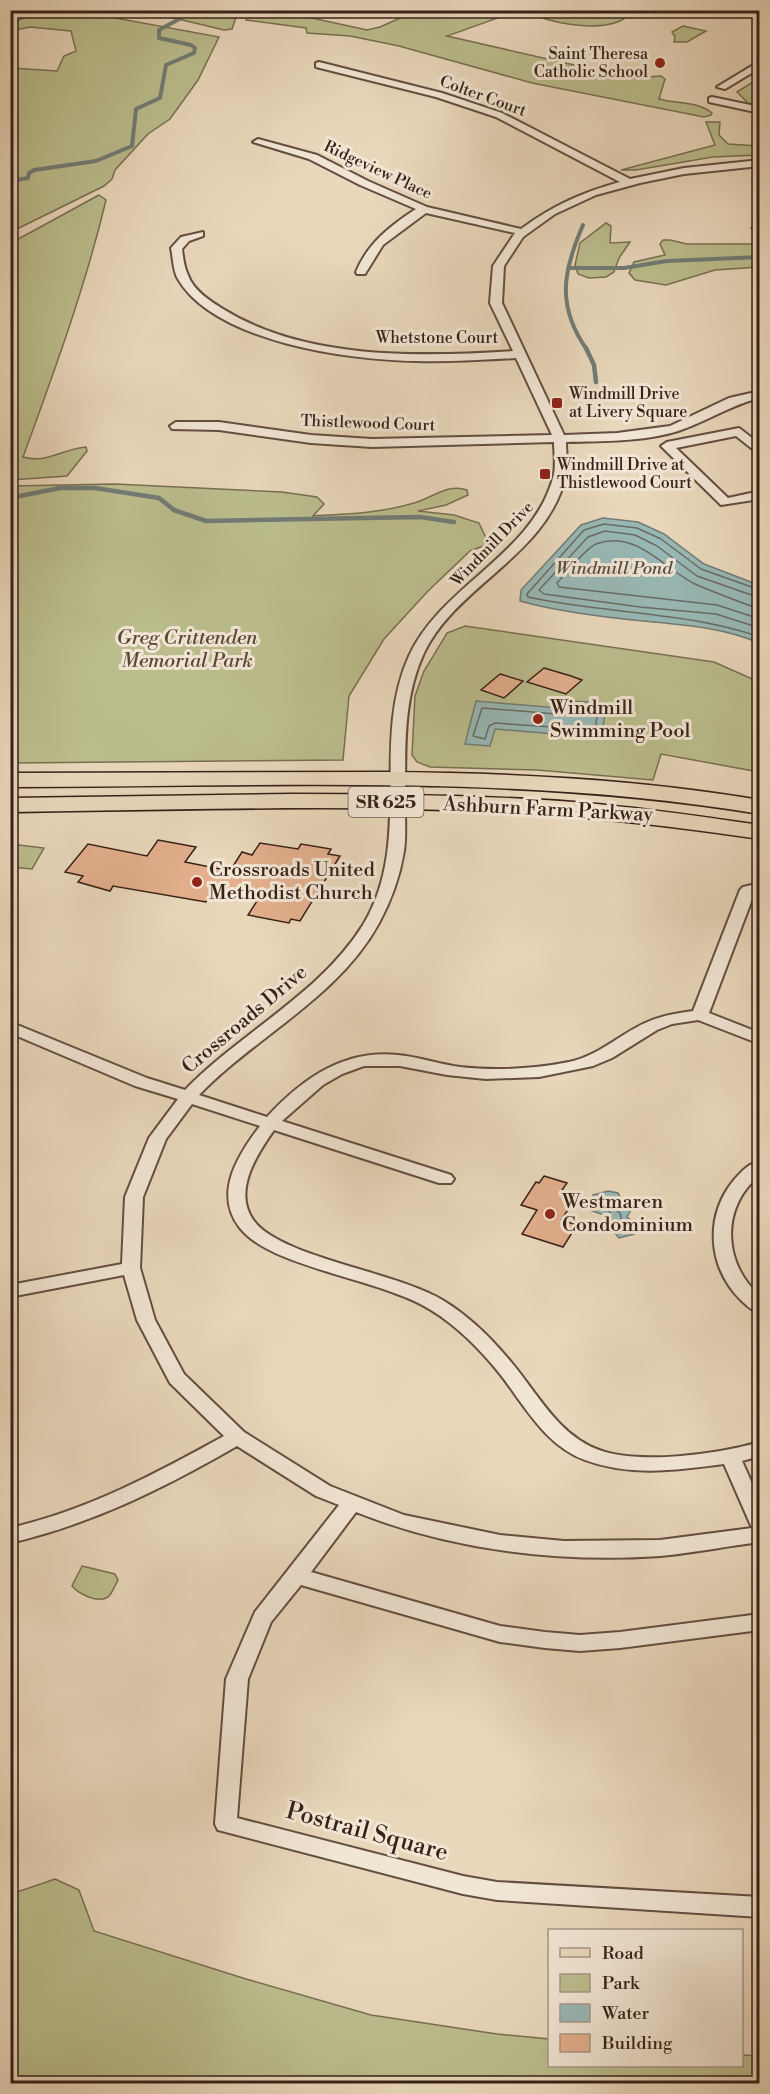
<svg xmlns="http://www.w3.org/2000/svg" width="770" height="2094" viewBox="0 0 770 2094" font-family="'Libre Bodoni',serif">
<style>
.green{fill:#bbbd8d;stroke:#796f52;stroke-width:1.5}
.water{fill:#98b8b5;stroke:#717c76;stroke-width:1.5}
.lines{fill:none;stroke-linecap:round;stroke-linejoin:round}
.shore{stroke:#686c66;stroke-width:1.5}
.stream-far1{stroke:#717c76;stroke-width:4}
.stream{stroke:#717c76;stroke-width:4.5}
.building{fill:#e3af8d;stroke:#372118;stroke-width:1.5}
.street-casing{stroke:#644e41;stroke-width:4}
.primary-casing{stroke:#372118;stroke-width:3}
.street{fill:#f1e5d3;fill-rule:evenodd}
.primary{fill:#e9d7bb;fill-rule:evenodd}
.poi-dot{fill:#8f2418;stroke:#f1e5d3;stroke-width:2}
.labels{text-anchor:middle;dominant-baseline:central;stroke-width:6;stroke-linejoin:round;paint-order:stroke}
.far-poi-label{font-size:16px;fill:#372118;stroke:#f1e5d3;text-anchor:start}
.far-street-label{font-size:16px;fill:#372118;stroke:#f1e5d3}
.far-water-label{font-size:18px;font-style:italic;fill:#544e47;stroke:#f1e5d3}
.shield{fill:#f1e5d3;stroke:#6f5c50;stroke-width:1.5}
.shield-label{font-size:18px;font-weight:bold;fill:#372118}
.park-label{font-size:20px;font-style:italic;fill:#584835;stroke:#f1e5d3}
.poi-label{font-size:20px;fill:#372118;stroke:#f1e5d3;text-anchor:start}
.street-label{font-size:20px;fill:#372118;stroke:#f1e5d3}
.near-street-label{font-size:24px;fill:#372118;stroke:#f1e5d3}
</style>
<rect width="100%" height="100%" fill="#e9d7bb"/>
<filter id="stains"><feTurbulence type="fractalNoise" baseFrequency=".00333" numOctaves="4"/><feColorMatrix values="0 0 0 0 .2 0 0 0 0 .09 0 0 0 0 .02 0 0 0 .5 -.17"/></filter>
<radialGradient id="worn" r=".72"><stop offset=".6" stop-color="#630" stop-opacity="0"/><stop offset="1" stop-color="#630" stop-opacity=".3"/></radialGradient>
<path class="green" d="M48 11H106L99 15 219 37 198 80 170 119 148 134 115 170 112 179 104 186 11 232V68L57 71 64 56 76 51 71 31 30 27 11 31V22Z
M126 11 237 10 238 11 232 29 224 30 174 18Z
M247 11H280L367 30 380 27 416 11H517L447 36 631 78 661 76 665 79 659 99C676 104 698 101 712 113L711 115 704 117 532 83 399 46 350 36 307 33 306 28 246 20Z
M543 11 629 10 632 11C615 36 557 24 534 15Z
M683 26 706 31 687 42H674L675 37 672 32Z
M759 78V102L755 105 748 103 737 92Z
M706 122H720L719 135 728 144 759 146V155L713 157 636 170H621L715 145Z
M99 195 106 200C85 288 54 372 23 457 48 464 61 449 86 447L87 451 67 476 11 480V243Z
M606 223 611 226 610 243 630 242 619 258 614 272 606 277 589 278 578 274 575 265 580 243Z
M759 227V267L715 270 666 285 635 280 629 273 634 262 665 255 660 244 663 240H670L687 244H755L757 237 751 228Z
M115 484 282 492 317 497 324 504 313 516C346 514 381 513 414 503 432 498 448 483 467 490L468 495 446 505 418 511 454 515 479 523 486 538V545L470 551 428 591 384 639 349 696 343 760 11 763V486Z
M465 626 714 662 759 682V772L661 754 653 780 537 770 430 767 417 762 412 755 415 696 424 671 447 633Z
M11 844 44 848 32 869 11 867Z
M82 1566 115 1574 118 1580C115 1585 112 1594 108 1597 97 1604 78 1593 72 1586Z
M55 1879 79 1890 94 1931 246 1979 371 2015 497 2034 549 2039 550 2066H742V2055L759 2056V2083H11V1894Z"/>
<path class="water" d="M603 518 638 522 664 534 704 564 759 585V643C721 627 683 625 643 621 602 617 559 612 520 601L521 590 581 525Z
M476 701 570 709 572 701 607 703 601 738 495 729 490 746 465 744Z
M608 1191 618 1193 621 1199 620 1207 631 1210 627 1217 639 1227 634 1234 619 1238 614 1232 601 1228 606 1219 604 1215 590 1210 596 1201 593 1195Z"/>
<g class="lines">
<path class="shore" d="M760 590 701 569 661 539 637 528 604 524 584 530 527 594 528 597C605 614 685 611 760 637
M760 598 697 576 657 546 635 535 605 531 588 537 539 590 544 594 640 607 716 614 760 628
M760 607 751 606C732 599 713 592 695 584 664 569 636 529 596 544 585 549 566 573 557 583L559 587 717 605 760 619
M579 707 598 710 595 730 495 723 489 726 485 739 473 736 482 708 569 715Z
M609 1197 614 1199V1209L620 1213 622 1222 627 1226 626 1230 621 1231 612 1225 610 1212 602 1206 603 1199Z"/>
<path class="stream-far1" d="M10 181 28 178 29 173 34 170 96 161 132 146 136 109 160 98 166 65 194 53 195 48 191 45 159 38V30L181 18 179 10
M583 225C563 271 556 306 587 350
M10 250V256
M568 268H624L667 261 760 257"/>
<path class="stream" d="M586 348 594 365 596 382
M10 498 60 488H95L159 498 174 510 206 521 420 517 454 522"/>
</g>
<path class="building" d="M544 668 571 676 582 680 566 694 527 682Z
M500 674 523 681 504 698 481 690Z
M158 840 196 847 185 862 230 871 242 852 252 855 260 843 298 849 301 844 331 849 328 854 340 856 300 921 291 919 289 923 248 915 257 901 213 892 206 902 113 886 110 891 78 882 83 876 65 872 88 844 147 856Z
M544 1176 567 1183 562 1190 578 1195 561 1220 577 1225 563 1247 522 1234 537 1210 521 1205 536 1182 539 1183Z"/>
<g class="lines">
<g class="street-casing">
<path id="street" d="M760 61V68L725 89 717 87Z
M319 62 442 93 502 113 630 179 684 168 760 160V166L684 174 640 183 596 195 555 214 523 237 504 266 502 303 564 435 617 433 670 426 729 398 760 391V398C730 405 706 422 678 431 643 442 602 441 566 442 566 452 568 464 566 474 549 555 457 584 424 653 401 702 406 757 405 810 405 823 406 838 404 851 400 876 391 901 379 923 338 998 257 1035 199 1095L267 1117C302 1079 344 1049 398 1055 419 1057 439 1064 460 1067 496 1071 533 1069 569 1062 598 1056 619 1035 645 1023 660 1016 677 1013 693 1011L740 890 743 887 760 883V893L754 894 709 1013 760 1033V1044L698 1020 672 1024 657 1030 612 1058 593 1066 539 1077 486 1079 447 1075 400 1066H364L342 1074 323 1085 282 1121 451 1175 454 1179 451 1183H439L274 1130C257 1154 232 1192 254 1221 282 1258 398 1272 444 1301 470 1317 492 1339 511 1362 538 1394 558 1435 599 1450 639 1465 719 1454 760 1442V1456L742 1461 760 1501V1542C727 1546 693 1553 660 1556 558 1563 451 1550 356 1512L311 1572 500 1626 545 1632 580 1635 620 1632 760 1614V1630L620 1648 580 1651 545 1648 500 1642 301 1585 271 1622 248 1679 237 1818 463 1876 497 1882 760 1897V1917L497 1900 463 1894 218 1830 215 1824 226 1679 255 1612 339 1505 316 1496 237 1446C164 1488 92 1524 10 1543V1528C88 1510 155 1474 224 1436L170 1383 137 1320 124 1275 10 1297V1285L122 1264 125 1197 149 1138 178 1099 135 1086 10 1033V1022L147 1078 185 1090C241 1032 319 995 363 925 414 841 370 742 409 656 442 584 535 554 554 474 556 464 554 452 554 442L372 447 311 443 219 430 172 429 170 426 176 422H219L311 435 372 439 552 435 516 358C483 360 449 362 416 361 349 360 215 342 178 279 173 271 173 257 171 248L181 237 203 232V236L189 241 182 249C183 257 184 267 188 275 193 290 210 301 223 309 305 360 420 357 513 351L490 303 493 266 515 233 426 213 383 245 365 274H357L356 272C368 243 390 226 416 209L360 185 309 159 253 142 258 139 317 155 368 181 427 207 521 229C554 205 581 193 620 182L496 117 436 97 316 67V63ZM192 1104 260 1126C238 1155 213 1194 240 1228 271 1268 383 1279 431 1310 457 1326 481 1350 500 1374 525 1406 545 1445 585 1460 630 1477 677 1470 724 1464L752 1528 660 1540 564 1541 500 1535 404 1515 330 1486 244 1432 184 1374 155 1320 140 1268 143 1197 166 1139Z
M712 97 760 107V113L709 102V98Z
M739 428 760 444V455L736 436 676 448 728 498 760 491V499L721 505 661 446 667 442Z
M760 1161V1175C720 1207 723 1264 760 1296V1313C752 1311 746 1305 741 1300 708 1268 704 1216 734 1180 741 1172 749 1163 760 1161Z"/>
</g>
<g class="primary-casing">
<path id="primary" d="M387 772C512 773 636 779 760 800V814C514 773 259 787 10 787V773Z
M292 794C386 794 480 795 574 802 636 807 698 816 760 825V839C698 830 636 822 574 817 387 802 198 810 10 812V798Z"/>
</g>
<use href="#street" class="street"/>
<use href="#primary" class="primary"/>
</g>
<g class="poi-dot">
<circle cx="660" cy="63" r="6"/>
<rect x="551" y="397" width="12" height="12" rx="3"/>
<rect x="539" y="468" width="12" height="12" rx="3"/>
<circle cx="538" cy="719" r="6"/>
<circle cx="197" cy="882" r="6"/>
<circle cx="550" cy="1214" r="6"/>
</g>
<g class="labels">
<g class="far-poi-label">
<text x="648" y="54" text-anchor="end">Saint Theresa<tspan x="648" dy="18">Catholic School</tspan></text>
<text x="569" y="394">Windmill Drive<tspan x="569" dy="18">at Livery Square</tspan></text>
<text x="557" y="465">Windmill Drive at<tspan x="557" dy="18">Thistlewood Court</tspan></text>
</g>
<g class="far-street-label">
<text transform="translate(483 96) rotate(20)">Colter Court</text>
<text transform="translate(378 170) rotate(25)">Ridgeview Place</text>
<text x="437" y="338">Whetstone Court</text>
<text transform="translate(368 423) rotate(2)">Thistlewood Court</text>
<text transform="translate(492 544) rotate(-46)">Windmill Drive</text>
</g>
<g class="far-water-label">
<text x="614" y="568">Windmill Pond</text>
</g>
<rect class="shield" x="348.5" y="787" width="75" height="30" rx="4.5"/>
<g class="shield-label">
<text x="386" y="802">SR 625</text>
</g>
<g class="park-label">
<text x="187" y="638">Greg Crittenden<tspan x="187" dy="23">Memorial Park</tspan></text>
</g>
<g class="poi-label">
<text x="550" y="708">Windmill<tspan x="550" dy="23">Swimming Pool</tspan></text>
<text x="209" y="870">Crossroads United<tspan x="209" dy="23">Methodist Church</tspan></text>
<text x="562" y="1202">Westmaren<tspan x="562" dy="23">Condominium</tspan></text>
</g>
<g class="street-label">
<text transform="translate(548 810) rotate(3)">Ashburn Farm Parkway</text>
<text transform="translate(245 1020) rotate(-40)">Crossroads Drive</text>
</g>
<g class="near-street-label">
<text transform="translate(367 1832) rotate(15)">Postrail Square</text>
</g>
</g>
<rect width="770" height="2094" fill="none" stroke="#e9d7bb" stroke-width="36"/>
<rect x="12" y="12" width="746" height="2070" fill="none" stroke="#372118" stroke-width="3"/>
<rect x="18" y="18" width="734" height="2058" fill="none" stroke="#372118" stroke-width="1.5"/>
<rect x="548" y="1929" width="195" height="138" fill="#f1e5d3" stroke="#a79788" stroke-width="1.5"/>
<rect x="560" y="1948" width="30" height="9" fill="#e9d7bb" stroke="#a79788" stroke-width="1.5"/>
<text x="602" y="1959" font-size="18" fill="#372118">Road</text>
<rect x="560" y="1974" width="30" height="18" fill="#bbbd8d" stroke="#a79788" stroke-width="1.5"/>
<text x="602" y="1989" font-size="18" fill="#372118">Park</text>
<rect x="560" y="2004" width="30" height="18" fill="#98b8b5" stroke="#a79788" stroke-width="1.5"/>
<text x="602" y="2019" font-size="18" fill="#372118">Water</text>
<rect x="560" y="2034" width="30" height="18" fill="#e3af8d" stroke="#a79788" stroke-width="1.5"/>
<text x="602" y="2049" font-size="18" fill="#372118">Building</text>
<rect width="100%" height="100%" filter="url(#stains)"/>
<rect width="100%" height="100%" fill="url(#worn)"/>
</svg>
